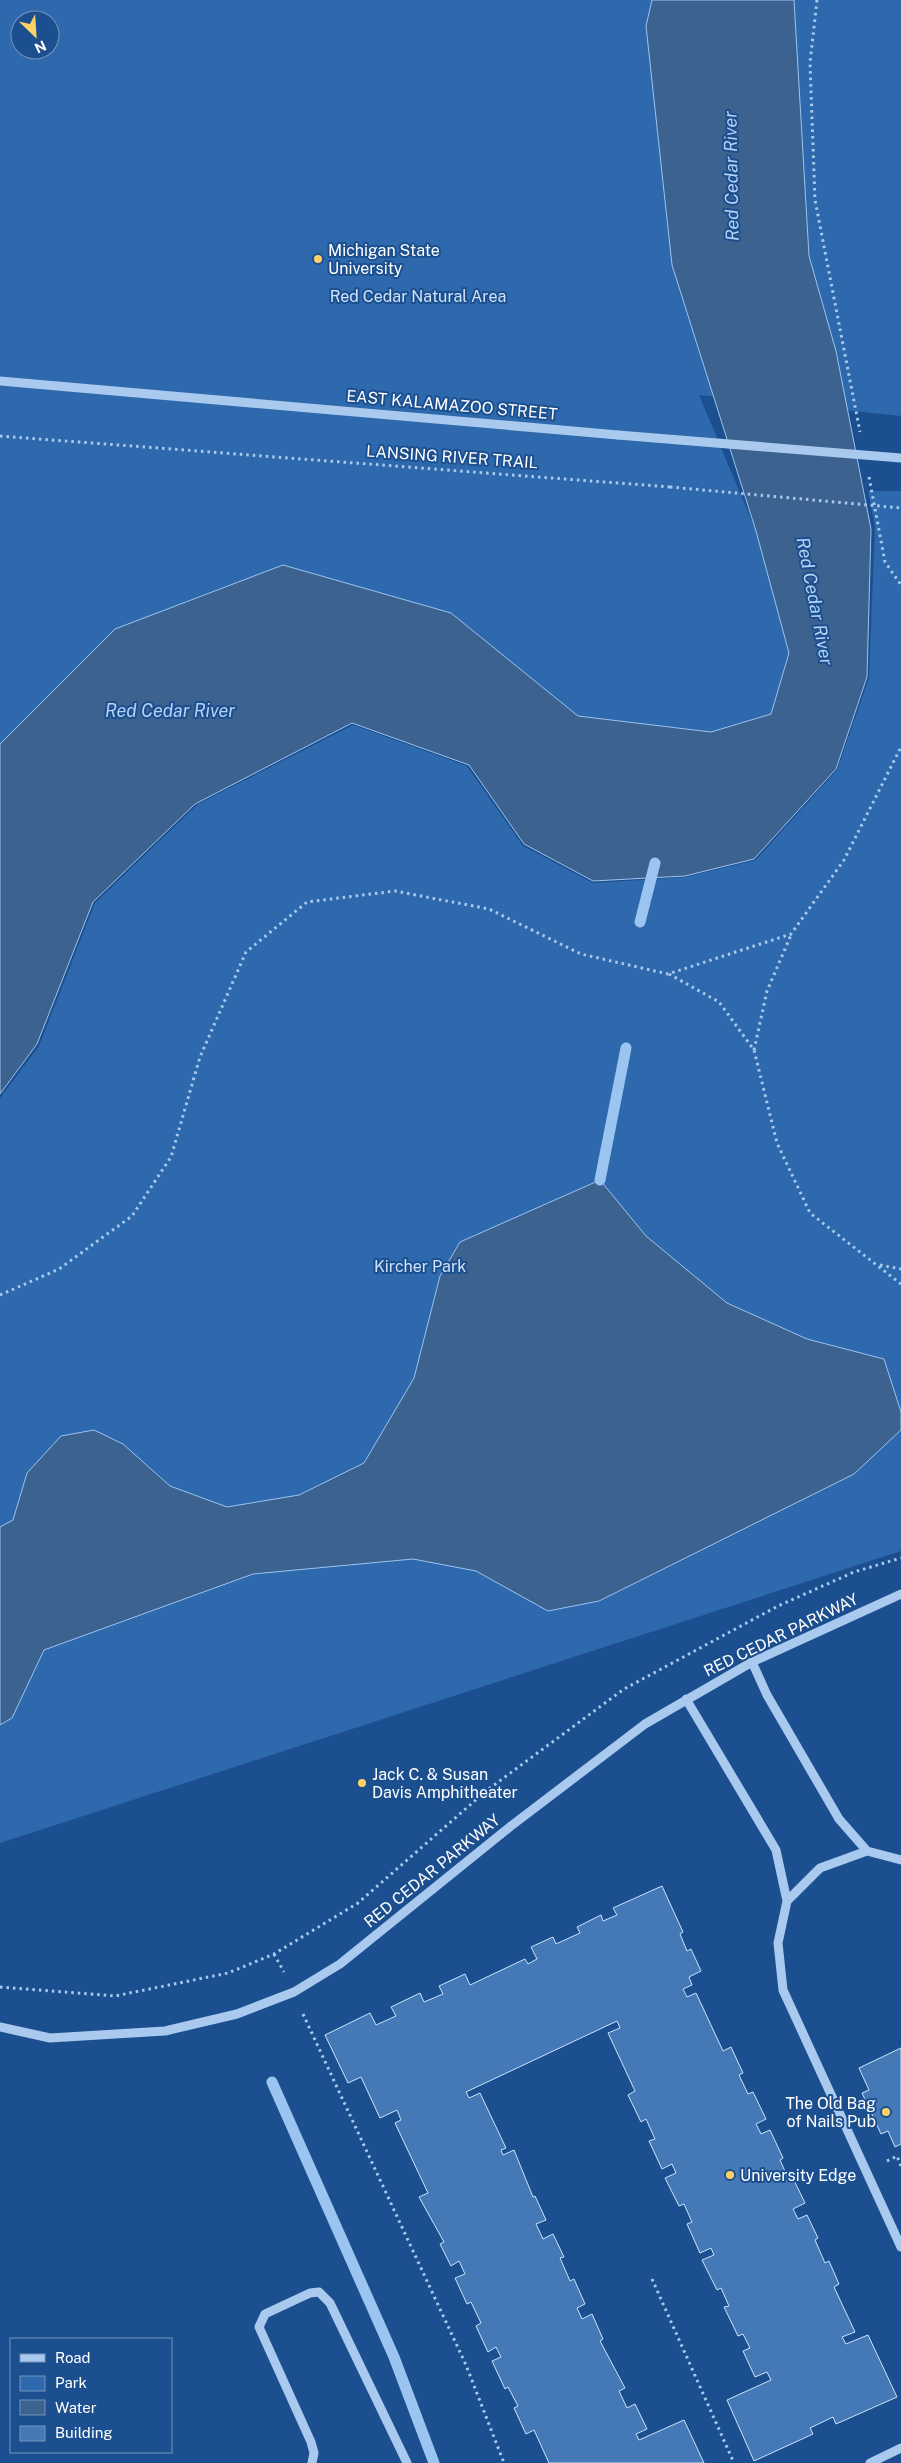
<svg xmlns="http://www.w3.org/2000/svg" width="901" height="2463" viewBox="0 0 901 2463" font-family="'Public Sans',sans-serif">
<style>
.green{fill:#2e69ad;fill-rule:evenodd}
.water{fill:#3c6290;stroke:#9cc4f0}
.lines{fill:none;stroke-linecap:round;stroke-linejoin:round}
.stream{stroke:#9cc4f0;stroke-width:11}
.building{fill:#4478b7;stroke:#cfe3fa}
.path{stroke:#a9c9ee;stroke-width:3;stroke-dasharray:2.5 4;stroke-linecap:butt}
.minor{stroke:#a9c9ee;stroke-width:9}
.path-bridge{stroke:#a9c9ee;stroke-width:3;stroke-dasharray:2.5 4;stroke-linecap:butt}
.minor-bridge{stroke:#a9c9ee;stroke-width:9}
.poi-dot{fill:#ffd166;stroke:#1b4f8f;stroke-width:2}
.labels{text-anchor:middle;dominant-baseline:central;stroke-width:4;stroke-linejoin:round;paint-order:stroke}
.poi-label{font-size:16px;fill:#fff;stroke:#1b4f8f;text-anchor:start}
.park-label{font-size:16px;fill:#cfe3fa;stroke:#1b4f8f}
.street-label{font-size:16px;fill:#fff;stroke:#1b4f8f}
.water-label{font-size:18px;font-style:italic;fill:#b5d3f5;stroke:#1b4f8f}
</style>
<rect width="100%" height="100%" fill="#1b4f8f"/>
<path class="green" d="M0 0H901V416L699 395 756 531 789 653 771 714 711 732 577 716 451 613 0 744ZM20 20H50V50H20Z
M868 491H901V1551L0 1843V1098L39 1046 95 903 198 804 353 725 467 766 523 846 593 883 686 877 756 860 837 770 869 678 875 526Z"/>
<path class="water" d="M652 0H794L809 256 836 351 871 529 867 677 836 769 754 859 685 876 593 881 524 844 469 765 352 723 195 804 93 902 37 1044 0 1094V744L115 629 283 565 451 613 578 716 711 732 771 714 789 653 756 531 672 265 646 26Z
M600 1180 646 1236 727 1303 807 1339 884 1359 901 1412V1430L854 1474 599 1601 548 1611 476 1571 413 1559 253 1574 44 1650 12 1718 0 1725V1527L13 1520 27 1473 61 1436 94 1430 123 1444 170 1486 227 1507 299 1495 364 1463 414 1378 440 1276 460 1242Z"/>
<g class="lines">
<path class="stream" d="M640 922 655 863
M600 1180 626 1048
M272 2082 394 2357 434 2463"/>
</g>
<path class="building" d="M662 1886 683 1932 680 1934 687 1951 691 1949 701 1971 689 1977 692 1985 683 1989 687 1997 696 1993 723 2051 731 2047 743 2073 739 2075 748 2094 753 2092 766 2119 756 2124 761 2134 770 2130 783 2158 780 2160 787 2176 791 2174 805 2203 793 2209 798 2219 807 2215 818 2238 815 2240 825 2263 829 2261 839 2284 834 2287 855 2332 842 2337 846 2344 868 2335 897 2397 836 2424 833 2417 810 2428 813 2434 754 2461 727 2400 771 2380 767 2372 755 2377 743 2351 750 2348 743 2334 738 2336 724 2307 729 2306 721 2288 717 2290 702 2260 714 2255 711 2248 700 2253 687 2224 692 2222 684 2204 679 2206 665 2178 676 2173 672 2164 662 2169 649 2141 655 2139 646 2119 641 2122 628 2095 635 2091 608 2033 620 2028 617 2021 466 2092 469 2098 480 2093 506 2148 501 2150 503 2155 514 2150 533 2197 535 2196 546 2220 536 2224 543 2239 553 2234 564 2257 560 2258 570 2281 574 2279 585 2304 577 2308 582 2319 592 2314 603 2339 600 2341 625 2388 619 2391 627 2408 635 2404 647 2429 636 2434 639 2440 684 2420 704 2463H549L534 2430 526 2434 514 2408 518 2406 508 2387 505 2389 492 2361 501 2357 496 2347 488 2352 476 2326 481 2323 471 2302 467 2304 455 2278 465 2274 459 2261 451 2266 440 2244 444 2242 419 2197 428 2193 395 2123 401 2120 397 2110 380 2118 361 2077 348 2083 325 2035 370 2013 376 2025 396 2016 391 2007 420 1993 424 2002 443 1994 439 1986 465 1974 470 1985 525 1959 528 1964 537 1959 531 1947 553 1937 556 1944 580 1933 577 1927 601 1915 603 1921 617 1915 613 1908Z
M901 2048V2144L895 2147 888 2131 881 2134 862 2093 869 2090 859 2068Z"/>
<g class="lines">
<path class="path" d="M817 0 810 63 815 200 860 432
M0 436 670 487
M869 477 885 562 901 585
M669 974 719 1002 754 1050 777 1143 810 1213 901 1284
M754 1050 767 991 791 935
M880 1265 901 1269
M0 1295 59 1269 132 1216 171 1157 200 1057 246 952 307 902 395 891 489 909 581 954 668 974 791 934 844 860 901 747
M274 1954 284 1972
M0 1987 115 1996 228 1973 274 1954 358 1903 486 1791 624 1689 778 1606 854 1572 901 1558
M303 2014 466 2365 504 2463
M887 2161 897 2156 901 2166
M652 2279 734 2463"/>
<path class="minor" d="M0 381 618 435
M752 1662 767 1695 839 1819 867 1851
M686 1699 776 1850 787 1901
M901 1860 867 1851 820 1868 787 1901 778 1943 783 1990 901 2247
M0 2027 50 2038 165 2031 237 2014 294 1992 340 1964 511 1826 645 1724 752 1662 901 1594
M312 2463 314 2453 311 2442 259 2327 265 2314 310 2293 319 2292 330 2303 407 2463
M870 2463 901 2448"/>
<path class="path-bridge" d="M670 487 901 508"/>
<path class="minor-bridge" d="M618 435 901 458"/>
</g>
<g class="poi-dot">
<circle cx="318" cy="259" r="5"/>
<circle cx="362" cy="1783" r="5"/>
<circle cx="886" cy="2112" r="5"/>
<circle cx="730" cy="2175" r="5"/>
</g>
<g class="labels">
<g class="poi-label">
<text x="328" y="250">Michigan State<tspan x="328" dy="18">University</tspan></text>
<text x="372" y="1774">Jack C. &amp; Susan<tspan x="372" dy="18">Davis Amphitheater</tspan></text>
<text x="876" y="2103" text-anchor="end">The Old Bag<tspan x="876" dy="18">of Nails Pub</tspan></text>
<text x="740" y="2175">University Edge</text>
</g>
<g class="park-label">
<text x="418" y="296">Red Cedar Natural Area</text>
<text x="420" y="1266">Kircher Park</text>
</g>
<g class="street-label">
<text transform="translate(452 405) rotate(5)">EAST KALAMAZOO STREET</text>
<text transform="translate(452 457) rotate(4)">LANSING RIVER TRAIL</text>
<text transform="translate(781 1635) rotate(-26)">RED CEDAR PARKWAY</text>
<text transform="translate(432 1871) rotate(-39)">RED CEDAR PARKWAY</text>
</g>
<g class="water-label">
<text transform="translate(731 176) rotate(-91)">Red Cedar River</text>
<text transform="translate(815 601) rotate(79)">Red Cedar River</text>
<text x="170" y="710">Red Cedar River</text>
</g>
</g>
<rect x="10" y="2338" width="162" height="115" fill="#1b4f8f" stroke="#7695bc"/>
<rect x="20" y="2354" width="25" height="8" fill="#a9c9ee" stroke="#7695bc"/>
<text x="55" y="2363" font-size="15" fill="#ffffff">Road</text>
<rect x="20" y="2376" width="25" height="15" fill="#2e69ad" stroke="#7695bc"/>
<text x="55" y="2388" font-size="15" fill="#ffffff">Park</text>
<rect x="20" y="2400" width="25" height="15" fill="#3c6290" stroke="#7695bc"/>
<text x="55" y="2413" font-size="15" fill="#ffffff">Water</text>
<rect x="20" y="2426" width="25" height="15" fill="#4478b7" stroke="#7695bc"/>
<text x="55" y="2438" font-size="15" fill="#ffffff">Building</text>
<g transform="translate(35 35) rotate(155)"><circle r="24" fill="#1b4f8f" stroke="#7695bc"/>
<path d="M0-4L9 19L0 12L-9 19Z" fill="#ffd166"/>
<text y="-8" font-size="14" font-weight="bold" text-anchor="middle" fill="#ffffff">N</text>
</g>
</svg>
